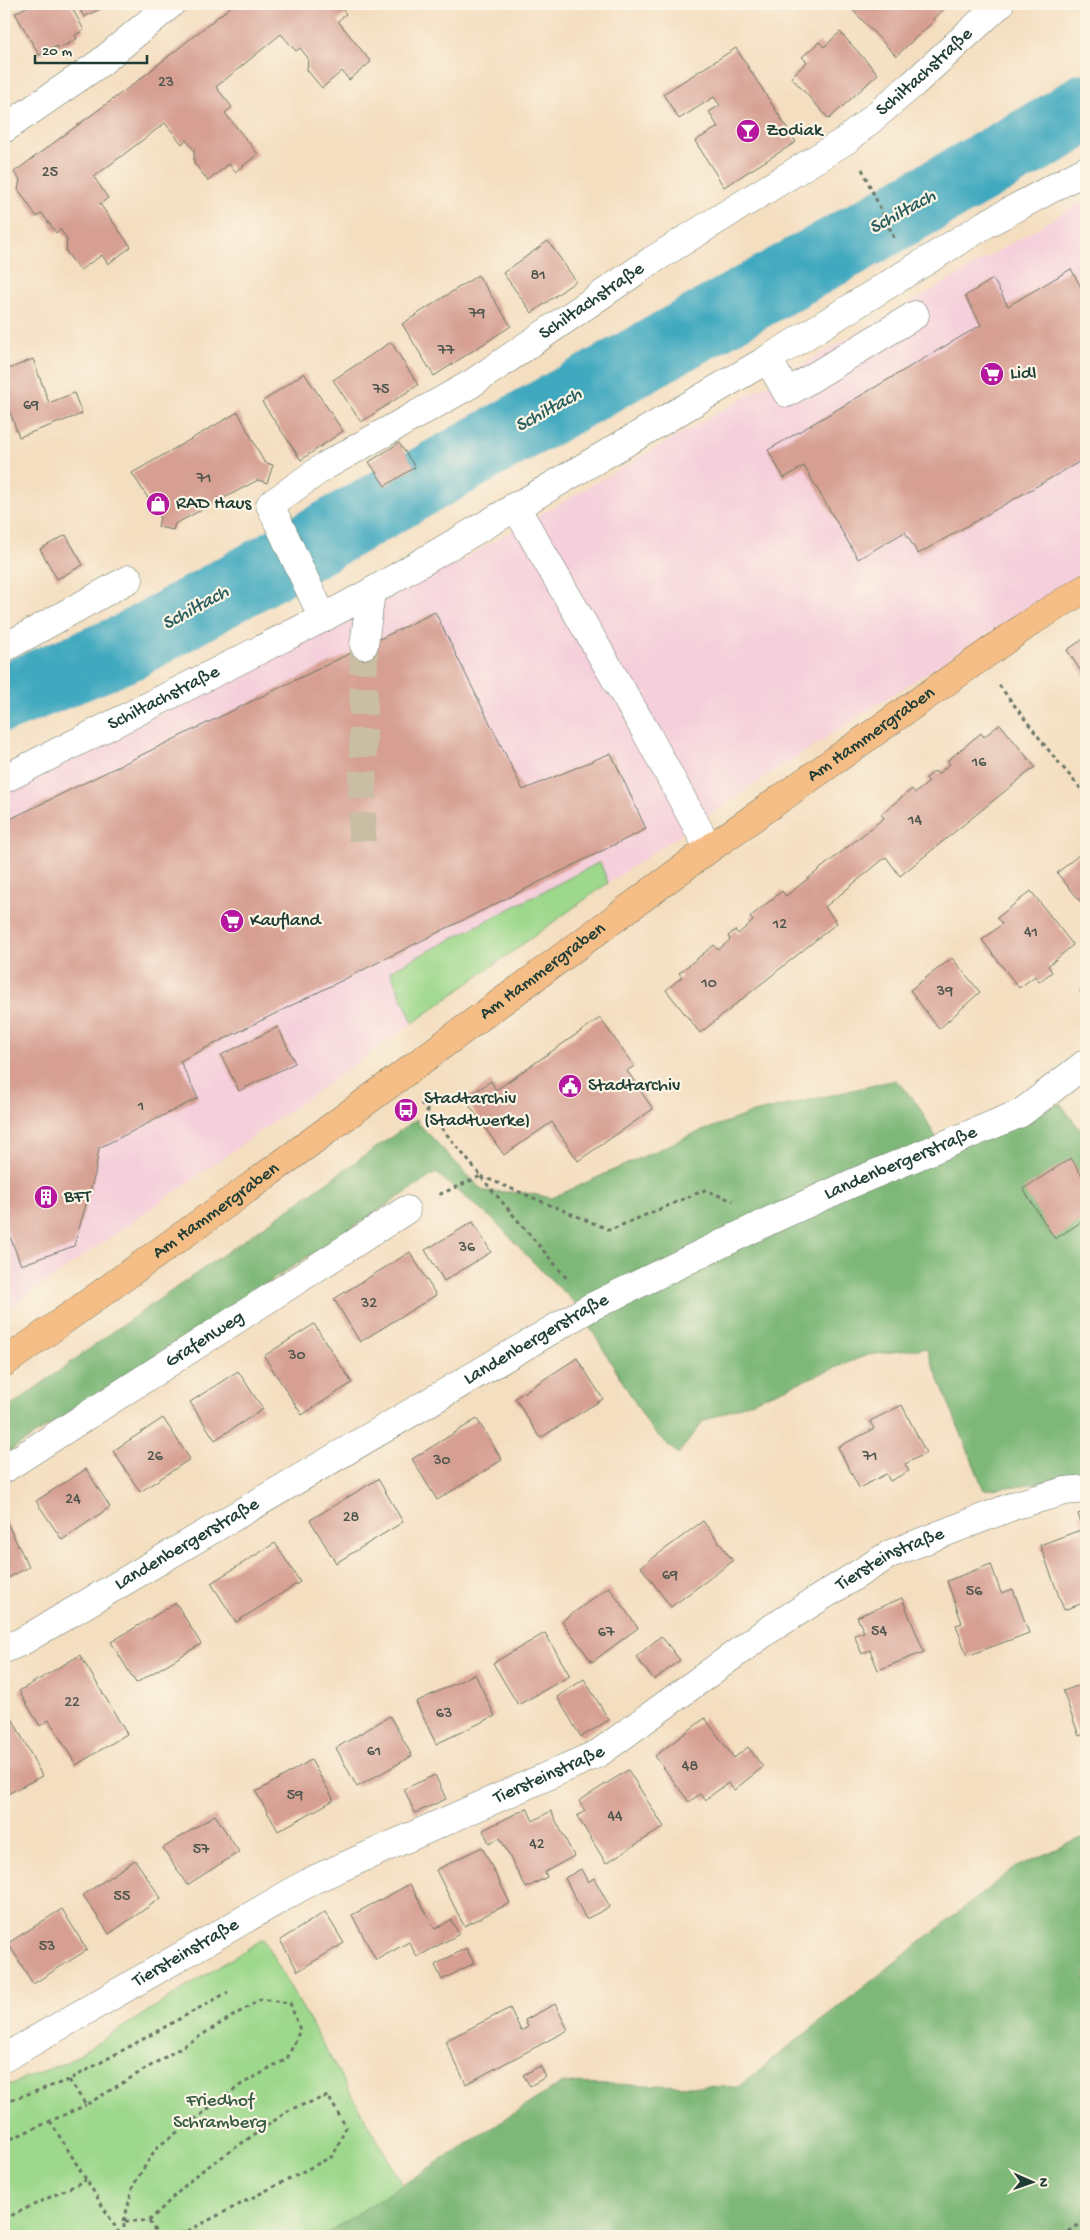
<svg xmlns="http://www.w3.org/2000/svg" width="1090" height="2240" viewBox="0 0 1090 2240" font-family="'Gochi Hand',sans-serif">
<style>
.built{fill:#f5cfdb}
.green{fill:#9dd88c;stroke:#5e8a60}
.forest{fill:#7eb878;stroke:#4e7a56}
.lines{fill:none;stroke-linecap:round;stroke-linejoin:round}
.river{stroke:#3fa9bf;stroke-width:68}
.building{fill:#d69f92}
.minor-tunnel{stroke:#c9bea4;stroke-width:28;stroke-dasharray:28 14;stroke-linecap:butt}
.minor-casing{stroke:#6a7565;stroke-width:29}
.major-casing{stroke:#6a7565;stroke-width:29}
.path{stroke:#6a7565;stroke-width:3;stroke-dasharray:4 4;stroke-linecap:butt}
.minor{stroke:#fff;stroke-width:28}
.major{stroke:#f6be87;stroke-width:28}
.labels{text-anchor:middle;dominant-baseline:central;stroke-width:4.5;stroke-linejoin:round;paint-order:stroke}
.number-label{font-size:16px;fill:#4d564c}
.street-label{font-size:19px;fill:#1f3d34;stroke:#fcf5e5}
.poi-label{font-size:19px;fill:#1f3d34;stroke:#fcf5e5;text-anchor:start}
.park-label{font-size:19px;fill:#385c46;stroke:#fcf5e5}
.water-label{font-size:20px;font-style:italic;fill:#295d5e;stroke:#fcf5e5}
</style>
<rect width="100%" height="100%" fill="#fcf5e5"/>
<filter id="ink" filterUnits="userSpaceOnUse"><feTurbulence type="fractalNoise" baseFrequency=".02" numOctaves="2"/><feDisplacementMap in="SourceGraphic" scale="10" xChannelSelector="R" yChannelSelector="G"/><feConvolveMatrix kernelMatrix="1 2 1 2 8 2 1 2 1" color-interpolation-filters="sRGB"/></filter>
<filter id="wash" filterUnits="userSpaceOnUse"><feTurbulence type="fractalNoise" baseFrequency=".0096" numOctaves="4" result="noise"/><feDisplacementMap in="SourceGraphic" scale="20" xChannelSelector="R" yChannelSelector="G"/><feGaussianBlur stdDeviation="1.12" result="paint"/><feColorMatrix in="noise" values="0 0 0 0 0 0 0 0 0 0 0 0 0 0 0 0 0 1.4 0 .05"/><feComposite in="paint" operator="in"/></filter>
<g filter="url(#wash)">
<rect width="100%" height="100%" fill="#f4dec0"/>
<path class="built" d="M1086 199V570L771 773 608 883 323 1087 4 1312V791L428 579 948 281Z"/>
<path class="green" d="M600 862 608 883 413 1023 390 971Z
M263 1939 403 2185 323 2236H4V2087L69 2061Z"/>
<path class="forest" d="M896 1080 918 1105 944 1152 1006 1129 1060 1103 1086 1138V1477L984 1490 926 1348 867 1355 704 1421 678 1454 651 1429 576 1304 532 1261 495 1221 436 1173 4 1455V1411L107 1336 417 1119V1122L483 1191 527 1193 552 1198 691 1135 749 1114Z
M1086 1836V2236H323L561 2083 738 2087 1014 1868Z"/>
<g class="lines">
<path class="river" d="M4 698 128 647 1057 126 1086 107"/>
</g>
<g id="blocks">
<path class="building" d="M32 4H70L84 30 75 35 77 39 58 49 57 46 39 55 15 13Z
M77 4H110L84 17Z
M234 4H338L346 14 338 21 371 62 349 80 342 71 322 88 307 70 308 58 300 48 296 51 281 34 216 87 232 107 225 113 258 154 235 172 229 164 208 181 194 163V150L186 140 182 144 165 123 94 177 108 198 100 204 131 247 108 264 102 255 80 270 66 252 67 239 60 229 56 233 42 213 37 217 18 189 20 180 14 172 135 83Z
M847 4H940L944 9 933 19 934 21 896 56Z
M840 32 878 74 829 119 791 77 807 62 802 57 819 42 824 47Z
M736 48 796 142 724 187 695 141 718 127 709 112 720 105 714 97 679 119 663 94Z
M548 241 576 281 532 313 503 273Z
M1071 269 1086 296V423L1084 424 1086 429V458L918 554 905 532 858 559 804 466 784 478 768 450 981 325 965 296 993 279 1008 306Z
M478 275 511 326 434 376 402 324Z
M391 342 418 385 361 422 333 380Z
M33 359 49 403 74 393 82 414 19 437 4 395V371Z
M304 373 343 431 301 460 262 402Z
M238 412 264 462 273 465 267 483 258 480 175 524 173 530 158 527 160 517 132 473Z
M399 443 415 467 385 486 369 462Z
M66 535 83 565 57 579 40 549Z
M435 612 523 790 611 753 646 829 180 1061 198 1098 99 1148 95 1174 74 1246 21 1265 4 1221V822Z
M1086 637V679L1067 650Z
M1000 724 1035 767 900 876 886 857 825 907 837 923 700 1033 666 990 682 977 679 973 714 945 718 950 730 940 728 936 735 930 738 934 753 921 750 917 782 891 786 896 884 818 881 814 912 789 915 793 929 782 926 778 935 771 938 774 950 764 947 761 981 733 984 737Z
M1086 849V908L1057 873Z
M1031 891 1073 945 1048 966 1052 972 1039 982 1035 976 1019 988 982 940 1002 924 997 918Z
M952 958 980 992 939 1029 910 990Z
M1086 984V996L1080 991Z
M600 1018 634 1066 627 1071 653 1109 578 1161 552 1122 504 1155 465 1099 491 1081 496 1090Z
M278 1027 295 1063 239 1091 221 1055Z
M1071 1158 1086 1182V1219L1055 1239 1023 1189Z
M473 1222 491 1252 444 1281 425 1250Z
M410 1252 436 1295 360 1342 334 1299Z
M314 1324 352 1383 302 1415 264 1356Z
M577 1358 603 1399 540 1438 515 1398Z
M238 1371 263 1409 215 1440 190 1402Z
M902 1405 926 1453 905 1464 909 1471 890 1481 886 1474 859 1488 838 1447 874 1429 870 1421Z
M163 1418 190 1459 140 1492 113 1451Z
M477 1419 502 1460 437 1500 412 1459Z
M86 1469 110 1507 62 1540 36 1501Z
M378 1479 403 1522 336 1563 310 1520Z
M1086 1511V1602L1064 1610 1040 1545 1083 1529 1078 1514Z
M6 1521 29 1567 4 1580V1522Z
M703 1521 733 1561 671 1607 641 1567Z
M275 1543 300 1582 236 1622 211 1583Z
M991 1564 1001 1593 1013 1589 1029 1633 967 1656 956 1625 962 1623 947 1581Z
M609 1587 638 1628 592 1662 562 1621Z
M902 1598 924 1652 878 1670 870 1650 862 1654 854 1635 864 1632 857 1617Z
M176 1603 201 1644 136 1683 111 1642Z
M545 1633 570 1676 518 1705 493 1663Z
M661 1636 680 1660 654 1680 636 1657Z
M80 1655 127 1734 76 1765 49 1720 40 1726 19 1691Z
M475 1674 495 1716 436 1744 416 1702Z
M584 1679 609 1720 581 1737 557 1697Z
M1086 1683V1733L1079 1736 1063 1691Z
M8 1710 42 1776 4 1796V1712Z
M390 1716 412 1756 357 1787 336 1748Z
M705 1718 734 1758 748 1747 763 1767 734 1790 728 1783 705 1800 700 1794 689 1802 655 1756Z
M311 1760 334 1800 278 1831 256 1792Z
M628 1770 664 1827 606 1863 577 1816 585 1811 579 1801Z
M435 1775 446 1799 415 1813 404 1789Z
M527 1808 533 1821 551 1811 574 1856 545 1872 547 1877 526 1888 500 1838 489 1843 483 1830Z
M215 1815 239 1852 187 1885 163 1848Z
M482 1847 510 1903 464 1926 436 1870Z
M135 1860 161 1898 109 1934 83 1895Z
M581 1869 588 1882 594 1878 610 1907 586 1919 565 1878Z
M410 1884 435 1929 451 1920 459 1934 417 1957 409 1942 376 1960 352 1915Z
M62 1909 87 1950 33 1984 8 1943Z
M325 1912 344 1943 298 1971 280 1940Z
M466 1948 474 1963 442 1980 435 1965Z
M555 2004 568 2030 466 2084 445 2041 510 2008 521 2031 528 2027 525 2020Z
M540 2066 546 2077 530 2086 523 2075Z"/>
</g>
</g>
<g filter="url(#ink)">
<use href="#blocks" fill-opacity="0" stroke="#6a7565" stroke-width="1"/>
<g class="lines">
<path class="minor-tunnel" d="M362 841 364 645"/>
<g class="minor-casing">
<g id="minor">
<path d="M4 129 100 63 171 4"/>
<path d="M768 359 787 393 915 315"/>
<path d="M515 506 646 732 709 849"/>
<path id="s1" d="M323 618 270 505 325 466 471 384 651 261 848 139 913 84 1000 4"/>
<path d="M364 645 371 592"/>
<path d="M4 648 129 579"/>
<path id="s2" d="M4 779 323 618 371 592 768 359 986 224 1086 170"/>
<path id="s3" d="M4 1469 406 1210"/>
<path id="s4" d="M4 1649 21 1642 591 1307 773 1219 853 1183 1021 1113 1086 1063"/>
<path id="s5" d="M4 2058 313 1880 599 1753 767 1631 890 1554 1016 1505 1065 1491 1086 1489"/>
</g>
</g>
<g class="major-casing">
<g id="major">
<path id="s6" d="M4 1363 239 1195 709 849 1034 620 1086 588"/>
</g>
</g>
<path class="path" d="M862 169 895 240
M999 685 1050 752 1086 795
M421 1103 481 1176 436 1196
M481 1176 610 1230 705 1190 733 1201
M481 1177 569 1281
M69 2080 86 2105 261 1999 290 2003 300 2030 287 2059 242 2084 156 2148 133 2186 124 2221
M4 2102 69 2080 228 1992
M50 2121 121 2236
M4 2142 86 2105
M4 2219 86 2180
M149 2221 196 2175 291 2109 328 2096 346 2127 333 2156 178 2236
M124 2236V2221H149L158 2236
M1062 2236 1086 2220"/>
<use href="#minor" class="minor"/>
<use href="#major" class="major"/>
</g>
</g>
<defs>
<g id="bar-disc" transform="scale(1.25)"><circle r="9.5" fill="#b5179e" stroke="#fcf5e5"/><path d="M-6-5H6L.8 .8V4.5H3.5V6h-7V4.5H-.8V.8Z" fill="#fff"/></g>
<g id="supermarket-disc" transform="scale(1.25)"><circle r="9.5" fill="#b5179e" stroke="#fcf5e5"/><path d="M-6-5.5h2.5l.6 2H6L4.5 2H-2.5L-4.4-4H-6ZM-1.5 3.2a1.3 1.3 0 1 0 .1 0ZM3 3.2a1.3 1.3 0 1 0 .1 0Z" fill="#fff"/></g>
<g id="shop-disc" transform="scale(1.25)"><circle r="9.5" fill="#b5179e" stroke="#fcf5e5"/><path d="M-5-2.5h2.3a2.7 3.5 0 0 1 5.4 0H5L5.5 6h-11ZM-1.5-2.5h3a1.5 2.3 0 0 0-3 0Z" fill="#fff"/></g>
<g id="civic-disc" transform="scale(1.25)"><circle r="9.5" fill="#b5179e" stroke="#fcf5e5"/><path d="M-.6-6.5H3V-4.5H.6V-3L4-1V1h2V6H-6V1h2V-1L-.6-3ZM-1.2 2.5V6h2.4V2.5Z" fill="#fff"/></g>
<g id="bus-disc" transform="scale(1.25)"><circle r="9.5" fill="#b5179e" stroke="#fcf5e5"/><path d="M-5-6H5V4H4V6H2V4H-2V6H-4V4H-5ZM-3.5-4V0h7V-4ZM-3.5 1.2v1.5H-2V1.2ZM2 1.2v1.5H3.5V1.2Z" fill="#fff"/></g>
<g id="building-disc" transform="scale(1.25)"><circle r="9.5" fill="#b5179e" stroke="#fcf5e5"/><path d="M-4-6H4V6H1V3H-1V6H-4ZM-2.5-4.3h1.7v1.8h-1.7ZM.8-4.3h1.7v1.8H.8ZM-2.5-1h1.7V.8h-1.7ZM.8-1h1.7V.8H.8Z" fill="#fff"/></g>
</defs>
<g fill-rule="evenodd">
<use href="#bar-disc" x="748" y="131"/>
<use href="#supermarket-disc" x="992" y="374"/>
<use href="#shop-disc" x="158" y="504"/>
<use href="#supermarket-disc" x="232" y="921"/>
<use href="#civic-disc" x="570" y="1086"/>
<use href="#bus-disc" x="406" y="1110"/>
<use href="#building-disc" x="46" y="1197"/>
</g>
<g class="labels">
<g class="number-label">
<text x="166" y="83">23</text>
<text x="50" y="173">25</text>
<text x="538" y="276">81</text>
<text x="477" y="314">79</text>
<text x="446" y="351">77</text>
<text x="381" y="390">75</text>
<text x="31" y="406">69</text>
<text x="204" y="479">71</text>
<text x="979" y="763">16</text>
<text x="915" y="821">14</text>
<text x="780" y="925">12</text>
<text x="1031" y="933">41</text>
<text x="709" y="984">10</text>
<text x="945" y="992">39</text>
<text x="141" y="1107">1</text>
<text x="467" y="1248">36</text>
<text x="369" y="1304">32</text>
<text x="297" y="1356">30</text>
<text x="155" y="1457">26</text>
<text x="870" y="1457">71</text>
<text x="442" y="1461">30</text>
<text x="73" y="1500">24</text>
<text x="351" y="1518">28</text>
<text x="670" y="1576">69</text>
<text x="974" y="1592">56</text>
<text x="879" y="1632">54</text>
<text x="606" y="1633">67</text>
<text x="72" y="1703">22</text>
<text x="444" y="1714">63</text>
<text x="374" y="1752">61</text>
<text x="690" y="1767">48</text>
<text x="295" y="1796">59</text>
<text x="615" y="1817">44</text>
<text x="537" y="1845">42</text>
<text x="201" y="1850">57</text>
<text x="122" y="1897">55</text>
<text x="47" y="1947">53</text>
</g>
<g class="street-label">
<text stroke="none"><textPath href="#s1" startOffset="911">Schiltachstraße</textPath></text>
<text stroke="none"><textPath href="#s1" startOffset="506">Schiltachstraße</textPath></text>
<text stroke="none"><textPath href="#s2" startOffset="179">Schiltachstraße</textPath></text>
<text stroke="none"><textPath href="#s6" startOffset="1071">Am Hammergraben</textPath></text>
<text stroke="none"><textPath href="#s6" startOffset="666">Am Hammergraben</textPath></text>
<text stroke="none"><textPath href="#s4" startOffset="1021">Landenbergerstraße</textPath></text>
<text stroke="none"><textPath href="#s6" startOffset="261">Am Hammergraben</textPath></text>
<text stroke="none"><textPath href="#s3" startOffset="239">Grafenweg</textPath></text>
<text stroke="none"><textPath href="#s4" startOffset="616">Landenbergerstraße</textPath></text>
<text stroke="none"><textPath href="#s4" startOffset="211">Landenbergerstraße</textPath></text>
<text stroke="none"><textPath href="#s5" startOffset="1020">Tiersteinstraße</textPath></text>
<text stroke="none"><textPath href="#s5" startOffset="615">Tiersteinstraße</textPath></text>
<text stroke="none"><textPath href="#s5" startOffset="210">Tiersteinstraße</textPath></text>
</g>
<g class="poi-label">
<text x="766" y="131">Zodiak</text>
<text x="1010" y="374">Lidl</text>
<text x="176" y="504">RAD Haus</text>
<text x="250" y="921">Kaufland</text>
<text x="588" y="1086">Stadtarchiv</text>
<text x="424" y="1099">Stadtarchiv<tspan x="424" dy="22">(Stadtwerke)</tspan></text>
<text x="64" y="1197">BFT</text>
</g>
<g class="park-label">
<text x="220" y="2101">Friedhof<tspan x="220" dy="22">Schramberg</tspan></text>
</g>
<g class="water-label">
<text transform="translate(903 213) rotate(-29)">Schiltach</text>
<text transform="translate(549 411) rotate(-29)">Schiltach</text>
<text transform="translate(196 609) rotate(-29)">Schiltach</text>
</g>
</g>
<rect width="1090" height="2240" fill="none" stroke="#fcf5e5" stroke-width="20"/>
<g transform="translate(1032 2182) rotate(92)" stroke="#fcf5e5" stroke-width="4" paint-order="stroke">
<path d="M0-4L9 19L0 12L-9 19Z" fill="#1f3d34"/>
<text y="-8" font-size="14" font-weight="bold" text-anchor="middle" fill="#1f3d34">N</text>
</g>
<path d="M35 55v8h112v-8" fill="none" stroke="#1f3d34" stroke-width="2.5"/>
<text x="42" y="55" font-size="15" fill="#1f3d34" stroke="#fcf5e5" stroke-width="4" paint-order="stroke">20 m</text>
</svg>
